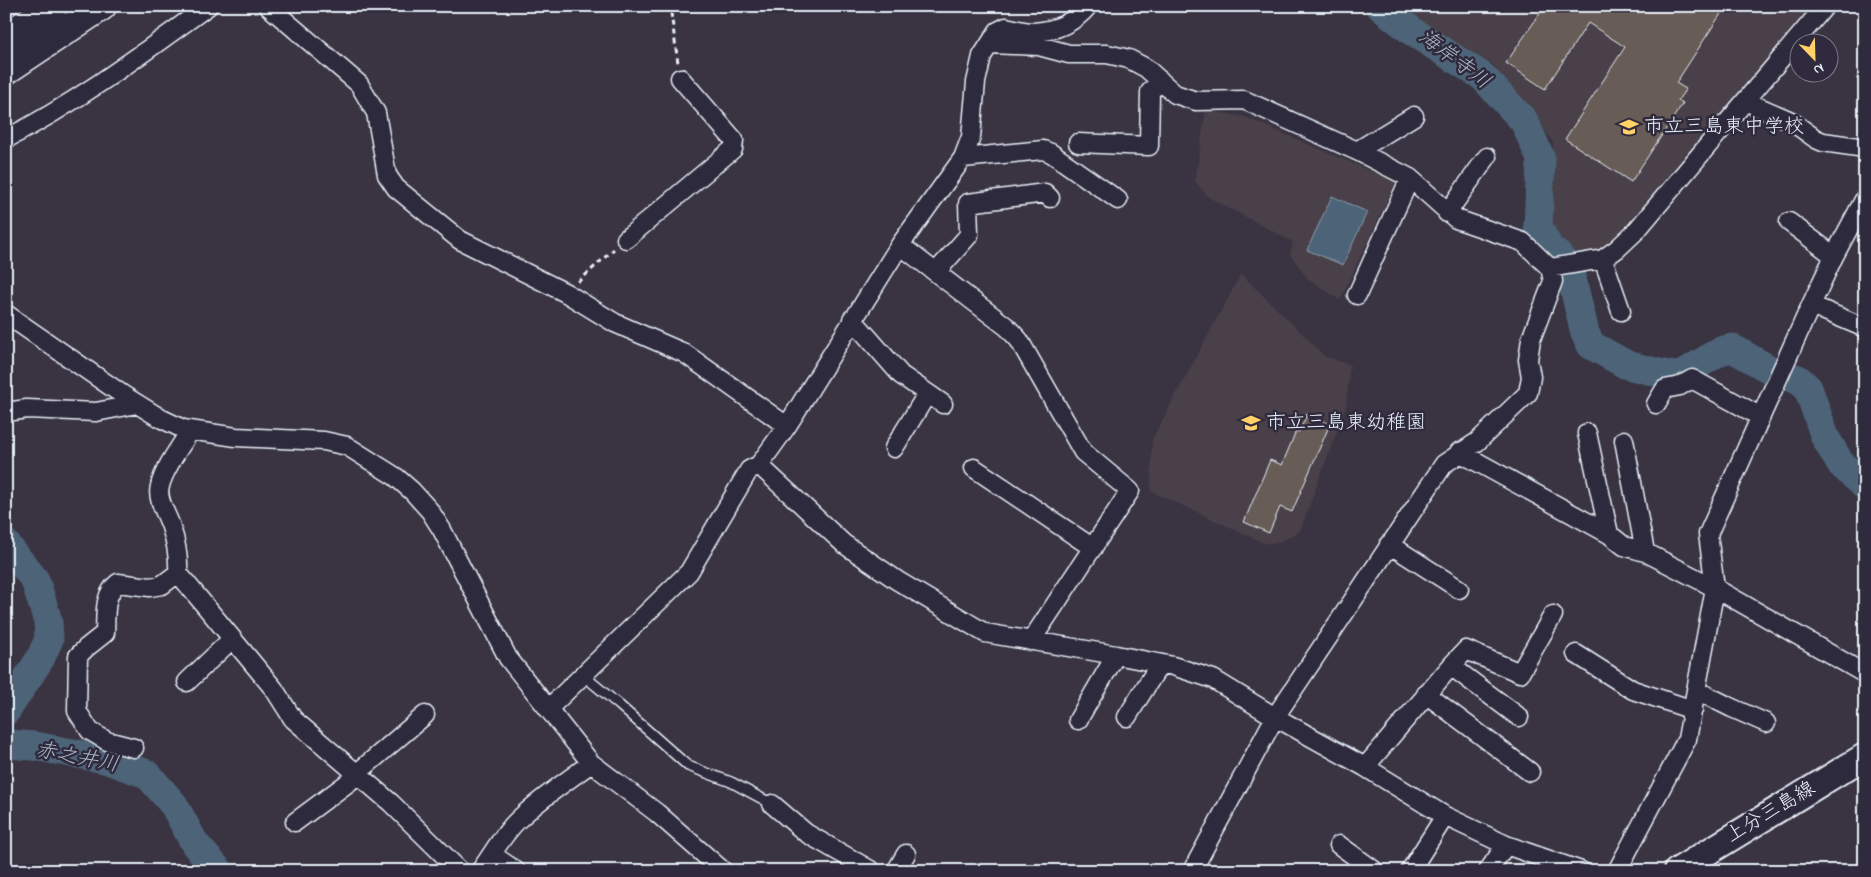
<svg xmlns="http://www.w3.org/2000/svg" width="1871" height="877" viewBox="0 0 1871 877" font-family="'Indie Flower','Klee One',sans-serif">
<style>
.built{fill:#484048}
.water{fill:#4d6478;stroke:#8b9cab}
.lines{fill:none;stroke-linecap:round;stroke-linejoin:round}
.river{stroke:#4d6478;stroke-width:29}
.building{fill:#675b57;stroke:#e8f1f8}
.lane-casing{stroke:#e8f1f8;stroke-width:12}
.street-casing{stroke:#e8f1f8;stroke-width:21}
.secondary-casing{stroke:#e8f1f8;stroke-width:29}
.highway-casing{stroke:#e8f1f8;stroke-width:31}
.path{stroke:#e8f1f8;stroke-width:3;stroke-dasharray:5 4;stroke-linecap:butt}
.lane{stroke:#2f2a3d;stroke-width:9}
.street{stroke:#2f2a3d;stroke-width:18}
.secondary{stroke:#2f2a3d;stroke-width:25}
.highway{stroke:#2f2a3d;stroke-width:28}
.labels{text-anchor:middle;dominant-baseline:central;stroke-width:5;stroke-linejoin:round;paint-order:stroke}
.poi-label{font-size:20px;fill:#e8f1f8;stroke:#2f2a3d;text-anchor:start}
.street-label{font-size:20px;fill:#e8f1f8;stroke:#2f2a3d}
.water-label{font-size:21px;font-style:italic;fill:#aab9c5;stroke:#2f2a3d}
</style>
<rect width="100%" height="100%" fill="#3a3442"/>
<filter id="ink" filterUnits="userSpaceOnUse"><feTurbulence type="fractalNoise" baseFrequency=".02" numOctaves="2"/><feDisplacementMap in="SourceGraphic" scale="10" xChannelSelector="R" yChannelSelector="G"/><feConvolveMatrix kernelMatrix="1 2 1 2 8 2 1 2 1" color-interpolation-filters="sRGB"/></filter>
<g filter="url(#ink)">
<path class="built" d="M1402 6H1817L1622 236 1599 251 1574 255 1558 239 1551 223 1553 143 1532 111 1492 64 1413 18Z
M1206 110 1245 117 1396 182 1340 300 1307 278 1290 254 1293 242 1208 197 1195 181Z
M1241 274 1310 341 1324 356 1350 365 1346 407 1300 531 1277 543H1264L1151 491 1152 439Z"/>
<path class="water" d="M1332 196 1367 212 1343 265 1307 250Z"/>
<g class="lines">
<path class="river" d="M1380 6 1413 32 1482 76 1524 121 1541 159 1538 227 1549 248 1559 256 1571 275 1585 333 1591 345 1627 365 1672 376 1682 375 1720 351 1732 348 1769 369 1798 379 1808 388 1825 437 1840 463 1865 486
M6 544 35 580 48 621 49 639 40 659 6 711
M6 744 34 746 105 759 147 774 174 805 195 844 219 871"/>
</g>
<path class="building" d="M1545 6H1726L1676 83 1686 89 1678 100 1683 103 1631 182 1565 139 1625 47 1588 23 1545 89 1506 63Z
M1307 414 1330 424 1292 512 1280 507 1269 533 1244 522 1270 460 1282 465 1296 431 1299 432Z"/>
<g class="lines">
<g class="lane-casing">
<path id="lane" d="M583 675 619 705 688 766 731 782 772 804"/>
</g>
<g class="street-casing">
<path id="street" d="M268 6 359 84 376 113 387 175 396 188 460 240 566 293 615 323 684 353 787 426 759 465 749 470 689 572 548 709
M990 44 1039 46 1069 54H1107L1129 59 1146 68 1175 94 1196 101 1244 100 1357 151 1410 178 1456 219 1523 242 1550 268
M1745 101 1791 121 1816 139 1823 142 1858 147 1865 146
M6 139C78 102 143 53 208 6
M1078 143 1149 146 1150 92 1160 80
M1357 151 1414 116
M963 158 1043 150 1051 153 1118 200
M1447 213 1487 157
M1789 222 1834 256
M626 239 733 149 734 140 680 78
M900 245 1007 327 1019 340 1083 452 1130 491 1031 641
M1603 259 1621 311
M937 271 969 235 968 203 1045 193 1050 198
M1357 295 1410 178
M1811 305 1865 328
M6 314 123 395 160 418 183 429 236 437 324 441 347 446 396 477 412 491 430 511 442 530 508 658 591 763 657 813 723 871
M852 319 901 375 943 404
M1656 404 1665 389 1680 386 1692 379 1761 417
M6 412 27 409 96 412 137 404
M787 426 900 245 963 158 971 137 976 82 982 56 998 31 1006 27C1015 29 1025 32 1033 32 1055 31 1074 23 1088 6
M190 431C181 446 164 468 160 486 156 499 167 514 171 527 176 542 179 557 178 573L274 689 293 719 391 803 460 871
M1587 433 1609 534
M1624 440 1645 552
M894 448 927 394
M1459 452 1609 534 1624 546 1645 552 1715 588 1865 674
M759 465 844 544 898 581 985 633 1116 655 1173 666 1213 679 1275 717 1365 767 1445 816 1506 845 1581 871
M974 468 1093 548
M1389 544 1459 589
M1576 654 1633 690 1693 710
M1451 666 1466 650 1520 673 1553 615
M187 682 232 639
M1696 690 1732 708 1766 723
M1426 694 1530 772
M1127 717 1160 664
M1078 720 1116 655
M134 748 107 741 90 731 77 711 78 656 86 648 105 633C106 615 103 595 118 583L150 587 162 585 178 573
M1365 767 1451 666 1519 717
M772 804 806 833 872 871
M295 822 349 782 356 774 425 715
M1339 845 1375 871
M493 855 516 871
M480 871C493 854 503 833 520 818 541 798 567 781 591 763
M896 871 906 854
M1192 871 1275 717 1444 464 1477 442 1528 393 1531 377 1528 360 1531 339 1553 281 1550 268 1603 259 1617 249 1636 231 1825 6
M1410 871 1445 816
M1488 871 1506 845
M1617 871 1687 739 1715 588 1708 534 1811 305 1834 256 1865 198"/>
</g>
<g class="secondary-casing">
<path id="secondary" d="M1677 871 1865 756"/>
</g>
<g class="highway-casing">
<path id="highway" d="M6 37 53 6
M6 70 102 6"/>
</g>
<path class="path" d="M665 6 671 13 678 63
M578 282 614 249"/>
<use href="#lane" class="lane"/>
<use href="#street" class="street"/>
<use href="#secondary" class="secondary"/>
<use href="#highway" class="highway"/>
</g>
</g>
<defs>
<g id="school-bare" transform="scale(1.5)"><path d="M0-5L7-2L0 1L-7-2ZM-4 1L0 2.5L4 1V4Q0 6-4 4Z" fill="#ffd166" stroke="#2f2a3d" stroke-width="2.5" paint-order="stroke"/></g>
</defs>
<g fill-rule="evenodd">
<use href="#school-bare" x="1629" y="127"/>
<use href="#school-bare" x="1251" y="423"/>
</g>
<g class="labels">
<g class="poi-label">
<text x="1644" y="127">市立三島東中学校</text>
<text x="1266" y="423">市立三島東幼稚園</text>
</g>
<g class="street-label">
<text transform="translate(1771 813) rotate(-31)">上分三島線</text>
</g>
<g class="water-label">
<text transform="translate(1454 60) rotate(37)">海岸寺川</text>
<text transform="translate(77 758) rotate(11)">赤之井川</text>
</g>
</g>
<rect width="1871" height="877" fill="none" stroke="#2f2a3d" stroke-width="25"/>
<rect x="12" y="12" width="1846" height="852" fill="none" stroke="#e8f1f8" stroke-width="2" filter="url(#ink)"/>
<g transform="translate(1814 58) rotate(157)"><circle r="24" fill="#2f2a3d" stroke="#797a88"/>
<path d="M0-4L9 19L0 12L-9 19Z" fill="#ffd166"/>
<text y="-8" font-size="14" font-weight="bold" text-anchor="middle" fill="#e8f1f8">N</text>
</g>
</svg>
